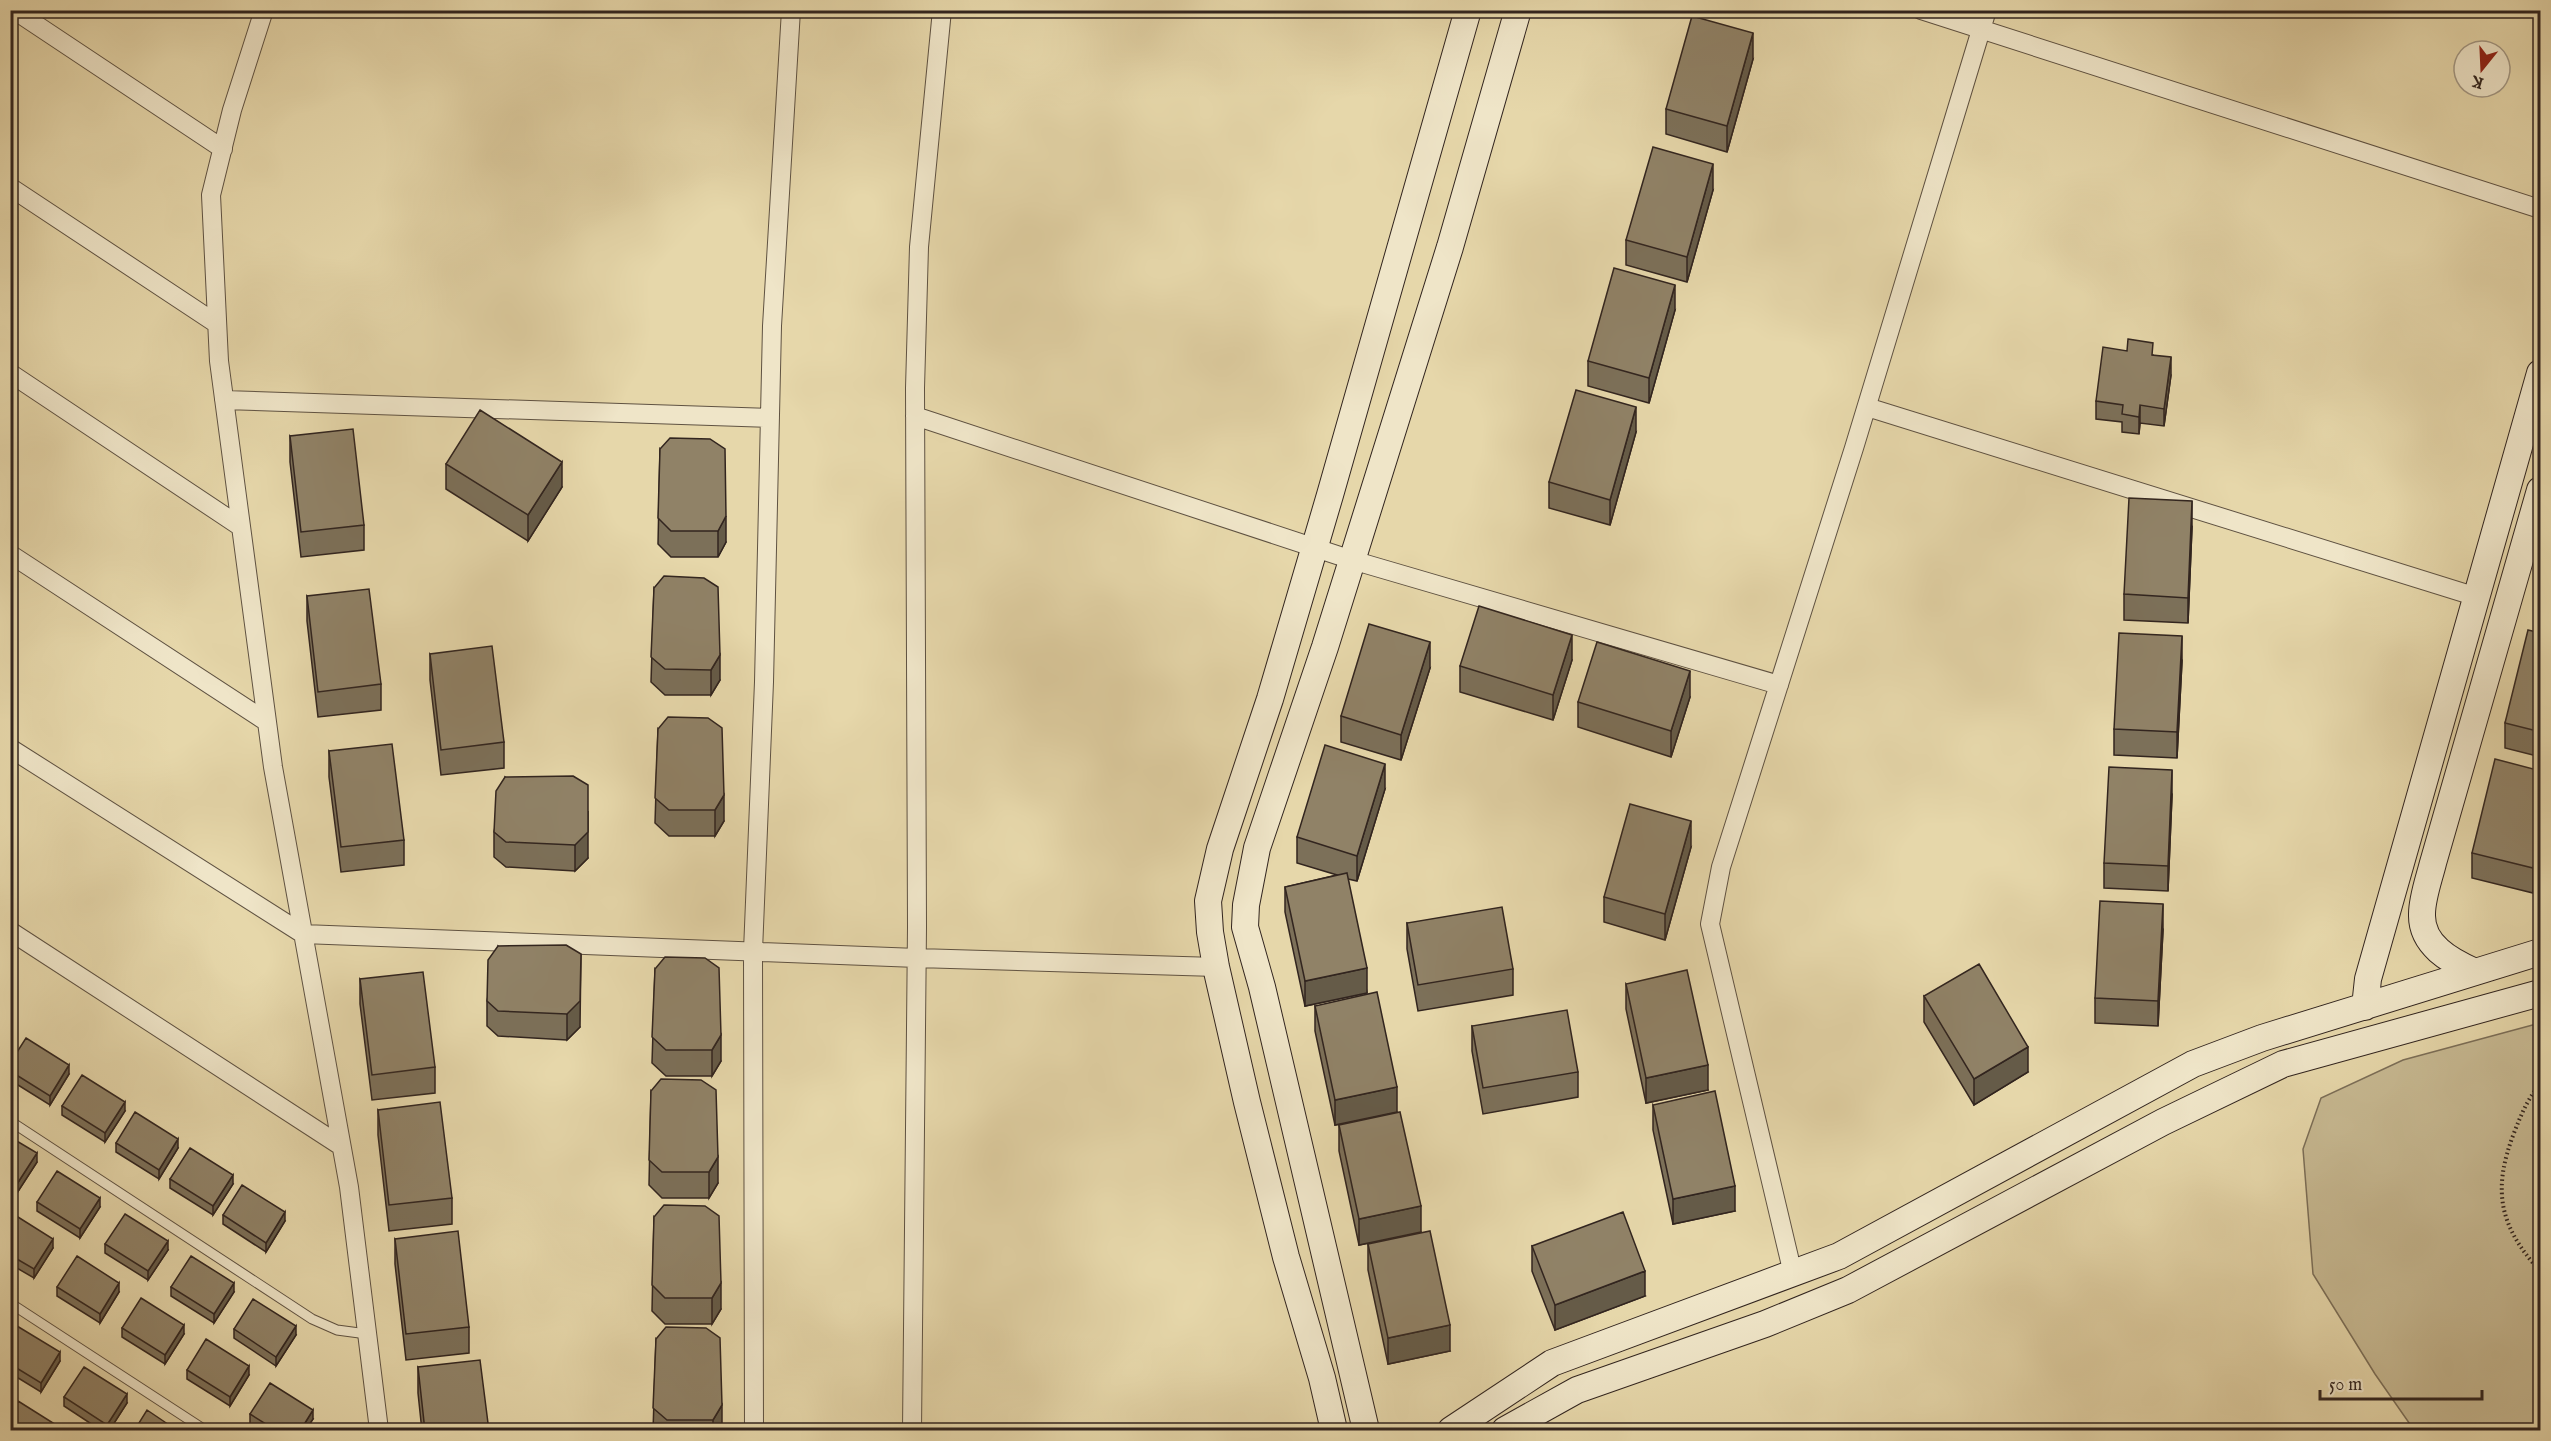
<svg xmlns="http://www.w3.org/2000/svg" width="2551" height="1441" viewBox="0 0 2551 1441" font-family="'IM FELL English',serif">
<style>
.green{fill:#c7b992;stroke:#7c6f58;stroke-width:1.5}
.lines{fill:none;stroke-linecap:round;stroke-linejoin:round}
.lane-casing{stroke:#5f5242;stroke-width:11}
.street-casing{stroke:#5f5242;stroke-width:20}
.secondary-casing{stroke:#32251f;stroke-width:28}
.path{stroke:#32251f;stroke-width:4;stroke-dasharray:1.5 3;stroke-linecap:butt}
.lane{stroke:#efe5c8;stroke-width:9}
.street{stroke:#efe5c8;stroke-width:18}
.secondary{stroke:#efe5c8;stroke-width:26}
.wall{fill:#7c7059;stroke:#32251f;stroke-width:1.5}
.shaded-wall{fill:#655b48;stroke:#32251f;stroke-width:1.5}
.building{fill:#908267;stroke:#32251f;stroke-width:1.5}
</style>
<rect width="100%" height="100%" fill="#e6d7aa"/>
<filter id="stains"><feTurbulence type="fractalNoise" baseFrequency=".00333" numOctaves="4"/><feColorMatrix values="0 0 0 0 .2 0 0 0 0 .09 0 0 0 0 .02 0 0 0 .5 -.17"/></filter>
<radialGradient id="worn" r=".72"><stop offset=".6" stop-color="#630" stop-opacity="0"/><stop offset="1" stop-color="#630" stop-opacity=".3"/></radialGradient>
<path class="green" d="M2540 1023V1430H2414L2375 1374 2313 1274 2303 1149 2321 1098 2403 1060Z
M1699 1424 1700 1430H1596L1600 1428Z"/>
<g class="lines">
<g class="lane-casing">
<path id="lane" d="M10 1121 312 1319 337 1330 367 1334
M10 1303 205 1430"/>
</g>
<g class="street-casing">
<path id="street" d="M14 10 223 149
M264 10 232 110 211 195 219 361 273 767 349 1187 379 1430
M1921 10 2540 209
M10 187 217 324
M10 373 241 527
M224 400 770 418
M1867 407 2477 597
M915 416 1352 560 1779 685
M10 554 267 722
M10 748 303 934 917 958 1216 967
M10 931 341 1146
M1793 1274 1710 924 1721 867 1854 448 1987 10
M754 1430 753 951 764 682 772 326 791 10
M912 1430 917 927 915 388 919 247 942 10"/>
</g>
<g class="secondary-casing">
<path id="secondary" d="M2475 972C2450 961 2421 945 2422 914 2422 898 2429 879 2433 863L2540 490
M2365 1007 2368 979 2540 373
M1334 1430 1322 1378 1286 1257 1247 1102 1216 967 1210 932 1208 901 1220 849 1270 699 1330 495 1468 10
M1366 1430 1262 987 1245 927 1246 905 1257 848 1325 647 1450 247 1518 10
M1451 1430 1552 1363 1839 1256 2193 1064 2262 1038 2540 952
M1505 1430 1577 1390 1765 1324 1848 1290 2163 1122 2283 1064 2540 993"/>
</g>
<path class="path" d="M2540 1084C2527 1100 2521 1115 2514 1133 2492 1190 2499 1226 2540 1271"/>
<use href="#lane" class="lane"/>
<use href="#street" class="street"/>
<use href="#secondary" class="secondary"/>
</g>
<path class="wall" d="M1753 59 1727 152 1666 134V109Z
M1713 190 1687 282 1626 265V240Z
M1675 310 1649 403 1588 386V361Z
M2153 355 2171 375 2164 426 2140 423 2139 434 2122 432V422L2096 419V401Z
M1636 432 1610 525 1549 508V482Z
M290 436 364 525V550L301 557 290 462Z
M660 449 726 542 718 557H671L658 544Z
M446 464 562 487 528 541 446 489Z
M2192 527 2188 623 2124 620V594Z
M654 588 720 680 711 695H665L651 682Z
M307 596 381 684V710L318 717 307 621Z
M2541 633V757L2505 748V723Z
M430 654 504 742V768L441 775 430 680Z
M1572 660 1553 720 1460 692V666Z
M2182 661 2177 758 2114 755V729Z
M1430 668 1401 760 1341 742V716Z
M1690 697 1671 757 1578 727V702Z
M658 729 724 821 715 836H669L655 823Z
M329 751 404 840V865L341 872 329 777Z
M2541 771V863L2533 893 2472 878V853Z
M505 777 588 858 575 871 506 867 494 857V832Z
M1385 789 1357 881 1348 879 1367 993 1305 1006 1285 912V887L1337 875 1297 863V837Z
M2172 795 2168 891 2104 888V863Z
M1691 847 1665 940 1604 922V897Z
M1407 923 1513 969V995L1418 1011 1407 949Z
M2163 930 2158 1026 2095 1023V998Z
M498 946 580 1027 567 1040 498 1036 487 1026V1001Z
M655 969 721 1061 712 1076H666L652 1063Z
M360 979 435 1067V1093L372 1100 360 1004Z
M1626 984 1708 1090 1646 1103 1626 1009Z
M1924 996 2028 1072 1974 1105 1924 1022Z
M1315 1006 1397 1112 1335 1125 1315 1031Z
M1472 1026 1578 1072V1097L1483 1114 1472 1051Z
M10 1063 69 1074 50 1105 10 1080Z
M651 1091 718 1183 709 1198H662L649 1185Z
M1653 1105 1735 1211 1673 1224 1653 1130Z
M62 1106 125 1111 105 1142 62 1115Z
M378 1110 452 1198V1224L389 1231 378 1135Z
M1339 1125 1421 1232 1359 1245 1339 1151Z
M10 1137 37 1162 17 1193 10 1189Z
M116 1143 178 1148 159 1179 116 1152Z
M170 1179 233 1184 213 1215 170 1188Z
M37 1202 100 1207 80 1238 37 1211Z
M11 1212 53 1248 34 1278 10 1264Z
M223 1215 285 1221 266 1252 223 1224Z
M654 1217 721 1309 712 1324H665L652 1311Z
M395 1239 469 1327V1353L406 1360 395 1264Z
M105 1244 168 1250 148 1280 105 1253Z
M1368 1244 1450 1351 1388 1364 1368 1270Z
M1532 1246 1645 1296 1555 1330 1532 1271Z
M57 1287 119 1292 100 1323 57 1296Z
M171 1287 234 1292 214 1323 171 1296Z
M122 1328 184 1334 165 1364 122 1337Z
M234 1329 296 1335 276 1366 234 1338Z
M10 1336 60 1361 41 1392 10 1373Z
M656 1339 722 1431H653Z
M418 1367 489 1431H422L418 1393Z
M187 1370 249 1375 230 1406 187 1379Z
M64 1397 127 1403 109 1431H102L64 1406Z
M250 1414 313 1419 305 1431H262L250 1423Z"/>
<path class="shaded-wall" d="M1753 33V59L1727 152V126Z
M1713 164V190L1687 282V257Z
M1675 285V310L1649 403V378Z
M2171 357V375L2164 426V409Z
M2140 405V423L2139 434V417Z
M1636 407V432L1610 525V500Z
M562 462V487L528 541V515Z
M2192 501V527L2188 623V598Z
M726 516V542L718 557V531Z
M1572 635V660L1553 720V695Z
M2182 636V661L2177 758V732Z
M1430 642V668L1401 760V735Z
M720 655V680L711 695V670Z
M1690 671V697L1671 757V731Z
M1385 764V789L1357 881V856Z
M2172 770V795L2168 891V866Z
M724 795V821L715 836V810Z
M588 811V858L575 871V845Z
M1691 821V847L1665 940V914Z
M2541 838V863L2533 893V868Z
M2163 904V930L2158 1026V1001Z
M581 954 580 1027 567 1040V1014Z
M1367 968V993L1305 1006V981Z
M16 1032V1041L10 1050V1041Z
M721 1035V1061L712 1076V1050Z
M2028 1047V1072L1974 1105V1079Z
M69 1065V1074L50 1105V1096Z
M1708 1065V1090L1646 1103V1078Z
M1397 1087V1112L1335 1125V1100Z
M125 1102V1111L105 1142V1133Z
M178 1139V1148L159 1179V1170Z
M37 1153V1162L17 1193V1184Z
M718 1157V1183L709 1198V1172Z
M233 1175V1184L213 1215V1206Z
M1735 1186V1211L1673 1224V1199Z
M100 1198V1207L80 1238V1229Z
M1421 1206V1232L1359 1245V1219Z
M285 1212V1221L266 1252V1243Z
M53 1239V1248L34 1278V1269Z
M168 1241V1250L148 1280V1271Z
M1645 1271V1296L1555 1330V1305Z
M119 1283V1292L100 1323V1314Z
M234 1283V1292L214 1323V1314Z
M721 1283V1309L712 1324V1298Z
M184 1325V1334L165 1364V1355Z
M1450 1325V1351L1388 1364V1338Z
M296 1326V1335L276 1366V1357Z
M60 1352V1361L41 1392V1383Z
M249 1366V1375L230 1406V1397Z
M127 1394V1403L109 1431H107V1425Z
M722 1405V1431H713V1420Z
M313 1410V1419L305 1431H300Z"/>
<path class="building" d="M1692 16 1753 33 1727 126 1666 109Z
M1653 147 1713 164 1687 257 1626 240Z
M1614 268 1675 285 1649 378 1588 361Z
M2128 339 2153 343 2152 355 2171 357 2164 409 2140 405 2139 417 2122 414 2123 405 2096 401 2103 347 2127 351Z
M1576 390 1636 407 1610 500 1549 482Z
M480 410 562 462 528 515 446 464Z
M353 429 364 525 301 532 290 436Z
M670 438 710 439 725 449 726 516 718 531H671L658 518 660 449Z
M2129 498 2192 501 2188 598 2124 594Z
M664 576 704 578 718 587 720 655 711 670 665 669 651 657 654 588Z
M369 589 381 684 318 692 307 596Z
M1479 606 1572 635 1553 695 1460 666Z
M1369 624 1430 642 1401 735 1341 716Z
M2528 630 2541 633V732L2505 723Z
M2119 633 2182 636 2177 732 2114 729Z
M1597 642 1690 671 1671 731 1578 702Z
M492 646 504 742 441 750 430 654Z
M668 717 708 718 722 728 724 795 715 810H669L655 798 658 729Z
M392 744 404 840 341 847 329 751Z
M1325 745 1385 764 1357 856 1297 837Z
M2495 759 2541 771V838L2533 868 2472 853Z
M2109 767 2172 770 2168 866 2104 863Z
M573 776 588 785V832L575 845 506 842 494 832 496 791 505 777Z
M1630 804 1691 821 1665 914 1604 897Z
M1347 873 1367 968 1305 981 1285 887Z
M2100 901 2163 904 2158 1001 2095 998Z
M1502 907 1513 969 1418 985 1407 923Z
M566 945 581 954 580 1001 567 1014 498 1011 487 1001 488 960 498 946Z
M665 957 705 958 719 968 721 1035 712 1050H666L652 1037 655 969Z
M1979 964 2028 1047 1974 1079 1924 996Z
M1687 970 1708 1065 1646 1078 1626 984Z
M423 972 435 1067 372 1075 360 979Z
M1377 992 1397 1087 1335 1100 1315 1006Z
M1567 1010 1578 1072 1483 1088 1472 1026Z
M10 1029 16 1032 10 1041Z
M26 1038 69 1065 50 1096 10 1071V1063Z
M82 1075 125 1102 105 1133 62 1106Z
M661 1079 701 1080 716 1090 718 1157 709 1172H662L649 1160 651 1091Z
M1715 1091 1735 1186 1673 1199 1653 1105Z
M440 1102 452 1198 389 1205 378 1110Z
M135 1112 178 1139 159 1170 116 1143Z
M1400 1112 1421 1206 1359 1219 1339 1125Z
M10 1137 37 1153 17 1184 10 1180Z
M190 1148 233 1175 213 1206 170 1179Z
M57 1171 100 1198 80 1229 37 1202Z
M242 1185 285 1212 266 1243 223 1215Z
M664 1205 705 1206 719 1216 721 1283 712 1298H665L652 1285 654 1217Z
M10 1212 53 1239 34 1269 10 1255Z
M1623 1212 1645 1271 1555 1305 1532 1246Z
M125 1214 168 1241 148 1271 105 1244Z
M458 1231 469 1327 406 1334 395 1239Z
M1430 1231 1450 1325 1388 1338 1368 1244Z
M77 1256 119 1283 100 1314 57 1287Z
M191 1256 234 1283 214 1314 171 1287Z
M141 1298 184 1325 165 1355 122 1328Z
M253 1299 296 1326 276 1357 234 1329Z
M17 1326 60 1352 41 1383 10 1364V1336Z
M666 1327 706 1328 720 1338 722 1405 713 1420H667L653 1408 656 1339Z
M206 1339 249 1366 230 1397 187 1370Z
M480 1360 489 1431H425L418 1367Z
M84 1367 127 1394 107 1425 64 1397Z
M270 1383 313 1410 300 1431H277L250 1414Z
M18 1401 61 1428 59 1431H10V1413Z
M147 1410 178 1431H134Z"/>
<rect width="2551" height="1441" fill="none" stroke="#e6d7aa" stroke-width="36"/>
<rect x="12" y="12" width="2527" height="1417" fill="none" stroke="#32251f" stroke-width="3"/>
<rect x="18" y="18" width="2515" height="1405" fill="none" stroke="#32251f" stroke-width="1.5"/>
<g transform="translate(2482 69) rotate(198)"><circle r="28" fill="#efe5c8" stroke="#a39884" stroke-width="1.5"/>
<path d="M0-4.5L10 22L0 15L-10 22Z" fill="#8f2418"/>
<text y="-9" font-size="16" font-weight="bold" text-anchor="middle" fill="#32251f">K</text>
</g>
<path d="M2320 1390v9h162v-9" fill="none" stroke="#32251f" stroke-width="3"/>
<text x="2329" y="1390" font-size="18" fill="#32251f" stroke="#efe5c8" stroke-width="4.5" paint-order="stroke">50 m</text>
<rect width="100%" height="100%" filter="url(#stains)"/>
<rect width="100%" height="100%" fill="url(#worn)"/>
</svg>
